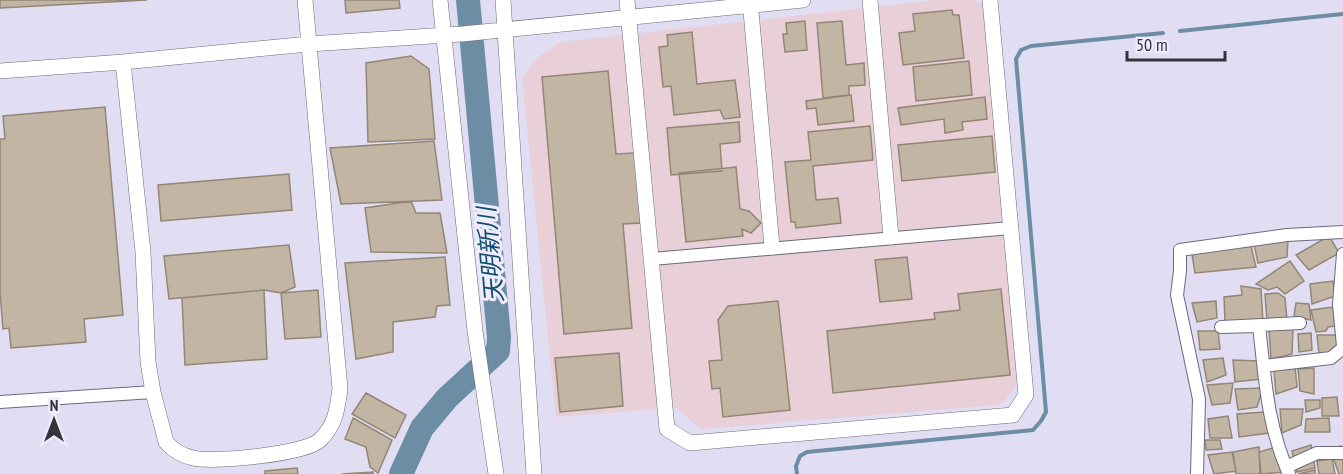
<svg xmlns="http://www.w3.org/2000/svg" width="1343" height="474" viewBox="0 0 1343 474" font-family="'PT Sans Narrow','Noto Sans JP',sans-serif">
<style>
.industrial{fill:#e9cfd7}
.lines{fill:none;stroke-linecap:round;stroke-linejoin:round}
.stream{stroke:#6c8da3;stroke-width:4}
.river{stroke:#6c8da3;stroke-width:24}
.building{fill:#c3b5a4;stroke:#938675;stroke-width:1.5}
.minor-casing{stroke:#6c697c;stroke-width:14}
.tertiary-casing{stroke:#6c697c;stroke-width:16}
.minor{stroke:#fff;stroke-width:12}
.tertiary{stroke:#fff;stroke-width:15}
.labels{text-anchor:middle;dominant-baseline:central;stroke-width:6;stroke-linejoin:round;paint-order:stroke}
.water-label{font-size:24px;font-style:italic;fill:#124d6e;stroke:#eeecfd}
</style>
<rect width="100%" height="100%" fill="#e1def3"/>
<path class="industrial" d="M936 0H974L985 5 1017 386 1000 405 701 429 676 408 556 417 522 78 538 57 561 42Z"/>
<g class="lines">
<path class="stream" d="M1180 31 1343 14
M797 474 796 466 800 456 807 452 1033 430 1041 421 1046 412 1016 59 1021 50 1031 46 1163 33"/>
<path class="river" d="M401 474 422 428 447 398 498 351 499 337 468 0"/>
</g>
<path class="building" d="M0 0H147L0 8Z
M345 0H399L400 8 346 13Z
M952 10 953 15H959L964 58 903 65 899 33 915 31 913 14Z
M805 21 807 50 785 52 783 34H787L786 23Z
M842 21 846 65 864 63 865 85 849 86V95L823 98 817 23Z
M692 32 697 84 735 80 740 117 724 119 720 110 674 115 671 86 663 87 659 47 668 46 667 35Z
M411 56 429 69 435 139 368 142 366 63Z
M969 61 972 95 916 101 913 67Z
M608 71 616 154 635 153 641 223 623 224 632 328 564 334 542 77Z
M851 95 854 121 818 125 816 108 807 109 806 101Z
M985 97 987 119 962 122 963 130 945 133 944 119 901 125 898 108Z
M105 107 123 315 84 319 86 342 11 348 9 328 3 329 0 292V139H5L3 116Z
M739 122 740 142 720 144 722 171 671 175 667 128Z
M870 126 873 160 813 166 816 200 838 198 841 223 796 228 795 222H791L785 162 811 160 808 132Z
M992 136 995 172 902 181 898 145Z
M434 141 442 200 341 204 330 148Z
M736 167 740 209 749 211 761 223 751 233 742 229 743 236 686 242 679 173Z
M289 174 292 210 161 221 158 185Z
M411 201 416 213H440L447 253 371 252 365 208Z
M1329 236 1339 253 1309 270 1296 255Z
M1288 240 1287 257 1258 263 1254 244Z
M289 245 295 287 281 293 264 290 169 299 164 256Z
M1251 246 1256 267 1195 273 1192 254Z
M445 257 450 305 437 306 435 317 393 322V352L356 359 345 263Z
M907 257 912 299 880 302 875 260Z
M1290 261 1304 281 1285 294 1277 287 1268 290 1256 284Z
M1333 281 1335 296 1312 304 1310 284Z
M1241 286 1261 289 1263 323 1225 322 1224 297 1242 295Z
M1001 289 1010 375 833 393 827 331 935 319 934 313 960 310 958 294Z
M264 290 267 359 185 365 182 298Z
M318 290 321 337 285 339 281 293Z
M1278 293 1285 298 1287 320 1267 322 1265 294Z
M778 301 790 410 723 417 720 388 712 389 709 361 722 360 718 320 728 306Z
M1216 301 1217 318 1197 322 1192 303Z
M1296 303 1309 304 1311 320 1294 316Z
M1333 307 1335 326 1328 327 1326 331 1316 332 1311 310Z
M1293 328 1292 354 1271 359 1269 330Z
M1198 331H1218L1220 349 1200 350Z
M1311 333 1312 350 1299 352 1298 334Z
M1317 335H1338L1343 354H1319Z
M619 353 623 406 560 412 555 358Z
M1223 358 1226 375 1207 382 1203 360Z
M1233 360 1260 361 1261 379 1235 382Z
M1295 367 1297 387 1276 394 1274 370Z
M1314 368V394L1300 391 1298 369Z
M1233 383 1230 403 1212 405 1207 385Z
M1263 388 1257 407 1238 410 1235 389Z
M366 393 406 415 395 438 352 414Z
M1337 397 1339 416H1322V398Z
M1305 400H1320V408L1306 412Z
M1280 409H1303L1301 425 1282 433Z
M1264 412 1269 433 1239 437 1237 414Z
M1228 416 1232 438H1210L1208 419Z
M353 418 392 440 378 473 370 467 366 447 345 439Z
M1329 418 1330 432H1305L1306 419Z
M1205 440H1220L1222 449 1206 450Z
M1311 445 1315 468 1297 472 1292 451Z
M1341 446 1343 453V474H1339L1330 449Z
M1259 447 1260 474H1236L1233 452Z
M1276 447 1285 472 1261 474 1259 452Z
M1232 452 1236 471 1214 474 1208 455Z
M1332 459 1335 474H1319L1317 461Z
M297 468 298 474H265V471Z
M1315 470V474H1298Z
M373 472V474H342Z"/>
<g class="lines">
<g class="minor-casing">
<path id="minor" d="M1343 254 1339 304 1343 346
M652 259 1011 228
M1264 366 1331 358 1343 348
M0 402 153 392
M1286 467 1317 453H1343
M1197 474 1199 399 1177 295 1180 271V250L1287 235 1343 232
M1289 474C1267 425 1265 378 1259 326L1221 327 1300 323"/>
</g>
<g class="tertiary-casing">
<path id="tertiary" d="M440 0 475 331 496 474
M503 0 534 474
M627 0 667 429 690 443 1013 415 1026 395 990 0
M750 0 772 247
M870 0 891 237
M123 62 143 252 148 362 153 392 166 442C173 450 183 456 193 458 213 463 306 454 320 440 336 424 337 410 340 389L305 0
M0 71 123 62 309 44 462 34 803 0"/>
</g>
<use href="#minor" class="minor"/>
<use href="#tertiary" class="tertiary"/>
</g>
<g class="labels">
<g class="water-label">
<text transform="translate(490 255) rotate(-95)">天明新川</text>
</g>
</g>
<g transform="translate(54 420)" stroke="#eeecfd" stroke-width="4.5" paint-order="stroke">
<path d="M0-4.5L10 22L0 15L-10 22Z" fill="#35343c"/>
<text y="-9" font-size="16" font-weight="bold" text-anchor="middle" fill="#35343c">N</text>
</g>
<path d="M1127 51v9h98v-9" fill="none" stroke="#35343c" stroke-width="3"/>
<text x="1136" y="51" font-size="18" fill="#35343c" stroke="#eeecfd" stroke-width="4.5" paint-order="stroke">50 m</text>
</svg>
